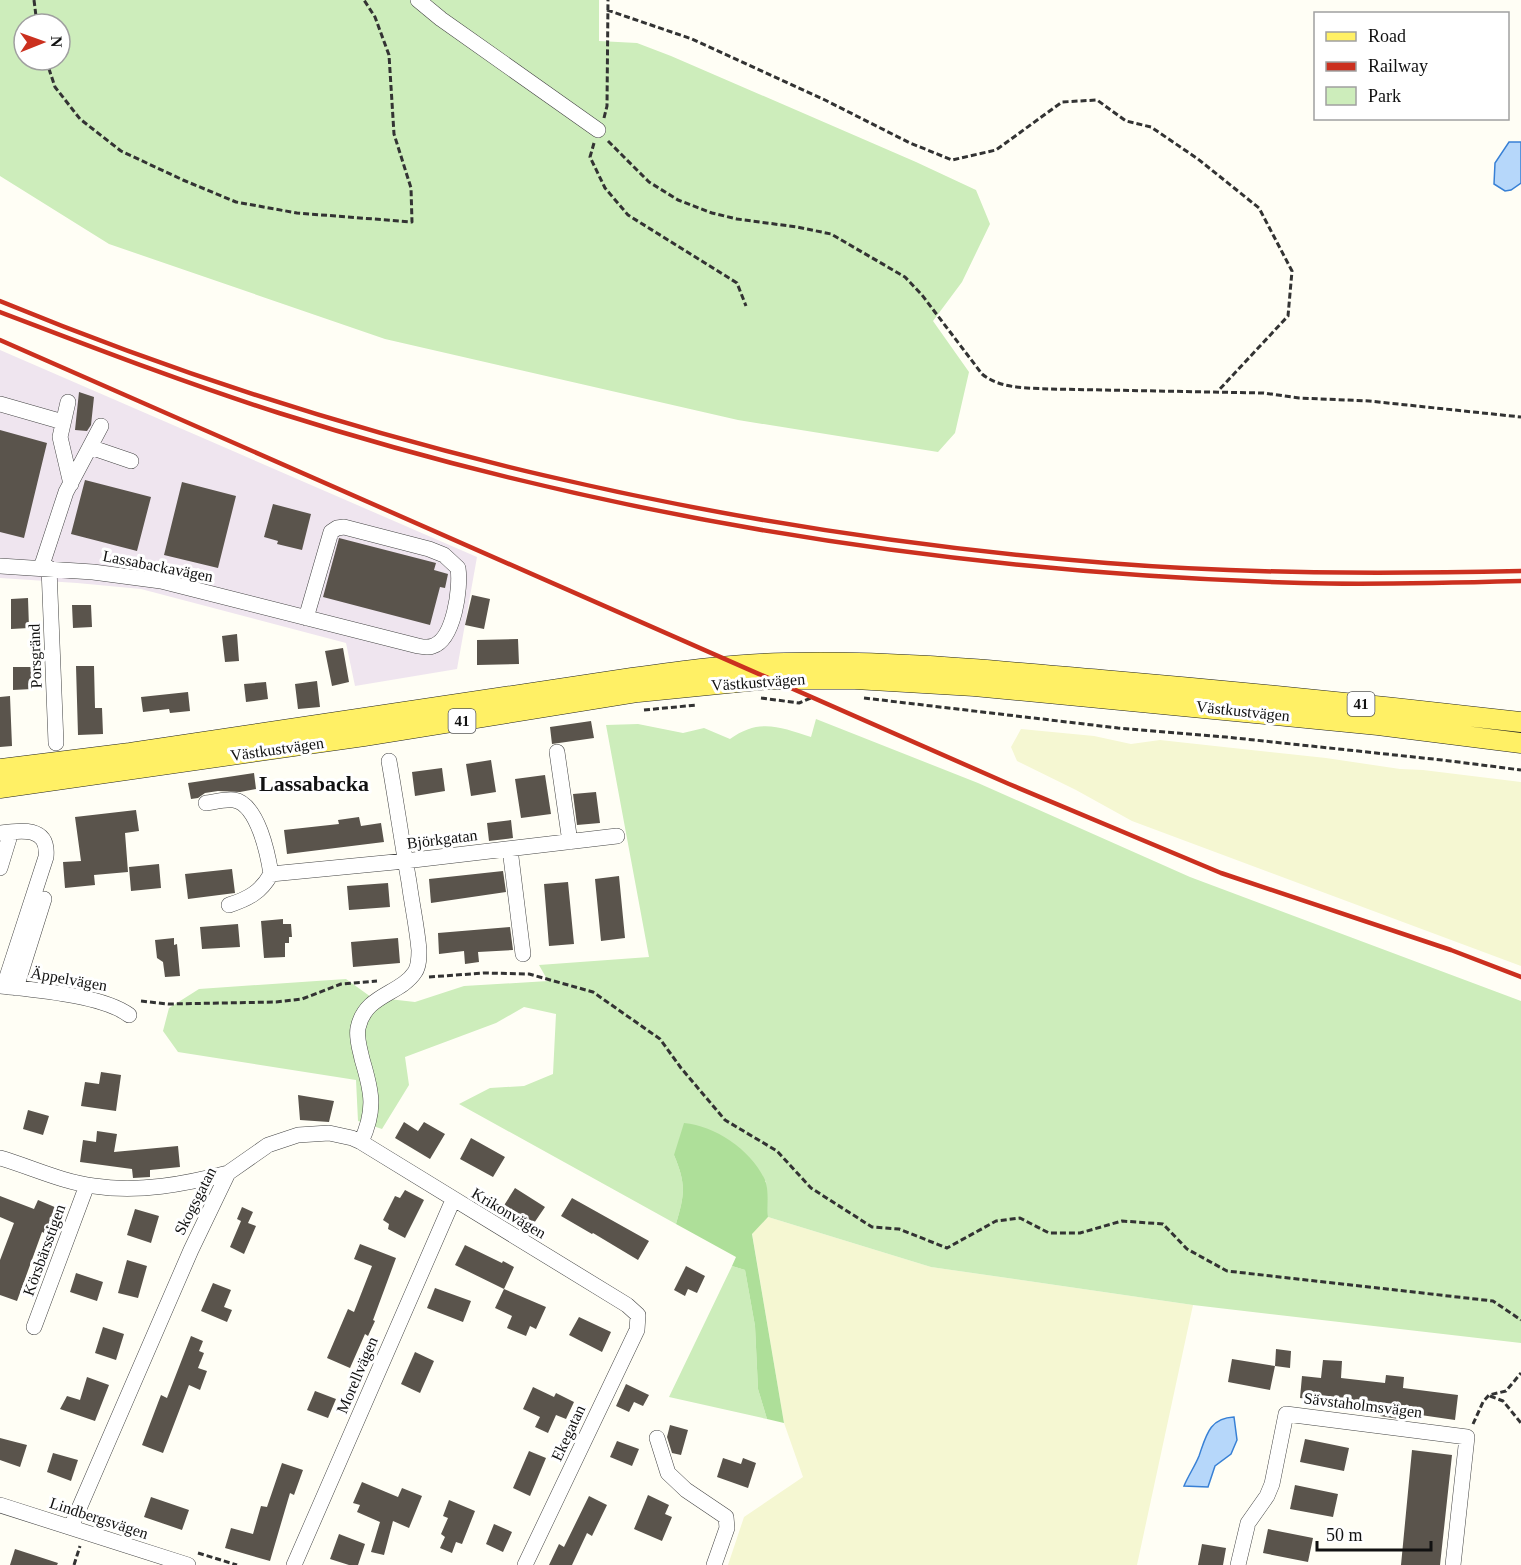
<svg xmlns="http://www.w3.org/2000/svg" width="1521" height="1565" viewBox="0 0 1521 1565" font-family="Georgia,serif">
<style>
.industrial{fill:#efe5ef}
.farmland{fill:#f5f7d2}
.green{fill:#cdedbb;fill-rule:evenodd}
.forest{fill:#aedf99}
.water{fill:#b6d7fa;stroke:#3880d5;stroke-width:1.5}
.building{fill:#5a544c}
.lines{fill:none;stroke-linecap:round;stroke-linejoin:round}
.minor-casing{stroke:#444;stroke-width:16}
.major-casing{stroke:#222;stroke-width:21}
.path{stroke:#333;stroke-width:3;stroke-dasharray:6 3;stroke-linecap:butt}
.minor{stroke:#fff;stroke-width:15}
.major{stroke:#fff065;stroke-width:20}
.rail{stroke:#cb301f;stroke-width:4.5}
.labels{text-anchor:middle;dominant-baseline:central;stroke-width:6;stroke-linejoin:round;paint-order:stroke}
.shield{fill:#fff;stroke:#585858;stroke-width:1.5}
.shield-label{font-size:15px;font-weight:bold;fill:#111}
.street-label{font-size:16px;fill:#111;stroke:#fff}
.district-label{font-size:22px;font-weight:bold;fill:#111;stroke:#fff}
</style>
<rect width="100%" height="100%" fill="#fffef5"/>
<path class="industrial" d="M0 350 477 557 457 669 355 686 346 643 141 589 77 583 0 578Z"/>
<path class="farmland" d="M1021 729 1094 736 1131 744 1160 740 1326 758 1400 769 1423 770 1521 782V966L1132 821 1076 790 1017 761 1011 747Z
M768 1217 931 1267 1193 1305 1137 1565H728L744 1517 803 1477 784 1423 752 1233Z"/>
<path class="green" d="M0 0H599V41L637 43 671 56 916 162 976 190 990 224 962 282 933 321 969 372 955 433 938 452 738 420 385 339 109 244 0 176ZM24 24H60V60H24Z
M816 719 978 783 1190 877 1521 1001V1343L1193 1305 931 1267 768 1217 766 1181 674 1155C686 1184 685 1193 676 1224L459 1104 490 1088 524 1086 553 1074 556 1014 524 1007 496 1023 405 1057 409 1085 382 1129 358 1121 356 1080 178 1052 163 1031 169 1008 199 989 346 979 371 997 415 1002 464 986 548 981 539 965 649 957 606 725 638 724 683 733 704 728 730 739C759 718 780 727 811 737Z
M732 1266 745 1270 755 1326 758 1389 767 1419 669 1397Z"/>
<path class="forest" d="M684 1123C716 1126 751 1150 765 1180 769 1189 767 1206 768 1217L752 1234 784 1423 767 1419 758 1389 755 1326 745 1270 732 1266 736 1257 676 1224C685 1193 686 1184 674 1155Z"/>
<path class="water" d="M1509 142H1521V183L1511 190 1505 191 1494 184 1495 163Z
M1234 1417 1237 1440 1231 1454 1215 1466 1208 1487 1184 1486C1188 1476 1195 1466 1199 1456 1206 1436 1209 1418 1234 1417Z"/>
<path class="building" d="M79 392 94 397 91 425 87 431 75 430Z
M0 430 47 443 24 538 0 532Z
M85 480 151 497 137 551 71 534Z
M182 482 236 496 218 568 164 555Z
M273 504 311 514 302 550 277 544 278 541 264 537Z
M339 538 436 563 434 570 448 574 445 588 440 587 430 625 323 597Z
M472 595 490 599 484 629 465 625Z
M28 598 29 628 11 629V599Z
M72 605H91L92 627 73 628Z
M237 634 239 661 225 662 222 636Z
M518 639 519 664 477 665V640Z
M343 648 349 682 332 686 325 651Z
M76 666H94L95 708H102L103 734 78 735Z
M13 667H31L32 689 13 690Z
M317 681 320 707 298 709 295 684Z
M266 682 268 699 246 702 244 684Z
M188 692 190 711 170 713 169 709 143 712 141 697Z
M10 696 12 746 0 747V697Z
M591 721 594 738 552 744 550 727Z
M491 760 496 792 471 796 466 764Z
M442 768 445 791 415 796 412 772Z
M254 773 256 789 240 792 218 791 205 793 198 798 191 799 188 783Z
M545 775 551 814 521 818 515 779Z
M596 792 600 823 577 825 573 794Z
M136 810 139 831 125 833 128 872 94 875 95 885 65 888 63 862 81 861 75 817Z
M359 817 361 826 381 823 384 842 287 854 284 830 339 824 338 820Z
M511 820 513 838 489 841 487 823Z
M159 864 161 888 131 891 129 867Z
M232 869 235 893 188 899 185 874Z
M503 871 506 892 431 903 429 879Z
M619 876 625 938 601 941 595 879Z
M568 882 574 944 549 946 544 884Z
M388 883 390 907 349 910 347 886Z
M283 919V924H291L292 937H289V943H285V957L264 958 261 921Z
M238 924 240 947 202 949 200 927Z
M510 927 513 950 478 952 479 962 465 964 464 951 439 954 438 933Z
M174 938V945L177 944 180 976 165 977 163 962 157 958 155 940Z
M398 938 400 963 353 967 351 942Z
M101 1072 121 1075 116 1111 81 1106 85 1082 99 1084Z
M298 1095 334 1101 329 1122 300 1120Z
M28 1110 49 1116 43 1135 23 1129Z
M404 1122 418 1131 424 1122 445 1134 430 1159 395 1138Z
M97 1131 117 1134 114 1152 178 1146 180 1167 150 1170V1177L133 1178 132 1169 80 1162 83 1140 96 1142Z
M471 1138 505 1157 493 1177 460 1159Z
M515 1188 545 1207 532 1226 503 1207Z
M405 1190 424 1200 405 1238 388 1229 389 1224 383 1220 395 1196 400 1198Z
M0 1196 34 1209 38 1200 57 1208 47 1234 42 1232 17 1301 0 1295V1260L14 1223 0 1217Z
M572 1198 649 1241 638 1260 593 1233 592 1234 561 1216Z
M242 1207 253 1212 248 1223 256 1226 244 1254 230 1247 241 1221 237 1219Z
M135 1209 159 1216 151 1243 127 1235Z
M360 1244 396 1258 373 1320 375 1321 368 1336 365 1334 350 1368 327 1358 348 1309 354 1312 372 1266 354 1259Z
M465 1245 502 1263 503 1261 514 1267 504 1289 455 1265Z
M127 1260 147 1266 138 1298 118 1293Z
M686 1266 705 1276 697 1293 688 1289 685 1296 674 1290Z
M76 1273 103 1282 97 1301 70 1292Z
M213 1283 231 1290 224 1307 232 1310 227 1322 201 1311Z
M435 1288 471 1301 463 1322 427 1308Z
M504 1289 546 1307 536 1329 530 1326 526 1336 507 1328 512 1316 495 1308Z
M579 1317 611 1332 602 1352 569 1335Z
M103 1327 124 1334 116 1360 95 1353Z
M191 1336 203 1341 199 1351 204 1353 198 1368 207 1371 200 1390 189 1385 163 1453 142 1445 161 1395 167 1398Z
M1276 1349 1291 1351 1290 1368 1275 1366Z
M415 1352 434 1361 420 1393 401 1384Z
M1232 1359 1275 1366 1270 1390 1228 1382Z
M1323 1360 1342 1361 1341 1378 1385 1383 1386 1375 1404 1377 1403 1388 1458 1395 1455 1420 1400 1412 1399 1419 1380 1416 1381 1403 1348 1400 1347 1403 1300 1398 1302 1376 1321 1378Z
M87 1377 109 1385 95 1421 60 1409 67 1396 80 1400Z
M626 1384 649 1395 643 1406 634 1402 629 1412 616 1406Z
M533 1387 554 1397 556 1393 574 1402 566 1419 556 1415 548 1433 535 1427 540 1417 523 1409Z
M315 1391 336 1399 328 1418 307 1410Z
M670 1425 688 1430 681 1455 672 1453 667 1437Z
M0 1438 27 1445 20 1467 0 1460Z
M1305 1439 1349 1448 1344 1471 1300 1462Z
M617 1441 639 1449 632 1466 610 1457Z
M1412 1450 1452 1455 1440 1565H1401Z
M529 1451 546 1458 530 1496 513 1488Z
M53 1453 78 1460 71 1481 47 1472Z
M723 1458 741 1464 743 1458 756 1463 748 1488 717 1477Z
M282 1463 303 1470 294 1495 290 1493 270 1561 225 1548 231 1528 253 1534 261 1506 267 1507Z
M362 1482 398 1497 402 1488 422 1496 409 1528 393 1521 384 1555 371 1552 380 1522 357 1512 360 1505 353 1503Z
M1295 1485 1338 1494 1333 1517 1290 1509Z
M648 1495 669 1505 665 1514 672 1517 662 1541 634 1529Z
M589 1496 607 1505 592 1536 587 1533 572 1565H549L559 1544 564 1547Z
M151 1497 189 1510 182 1530 144 1517Z
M449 1500 475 1511 462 1544 456 1542 452 1553 440 1548 445 1537 441 1534 448 1518 443 1516Z
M494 1524 512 1532 503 1552 486 1544Z
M1268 1529 1313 1538 1308 1562 1263 1553Z
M339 1534 365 1544 358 1565H349L330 1559Z
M1202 1544 1226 1548 1223 1565H1198Z
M15 1549 58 1563 57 1565H10Z"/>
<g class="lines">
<g class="minor-casing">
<path id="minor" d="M418 0 441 19 598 130
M68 402 60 437 71 484
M0 404 63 422
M90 447 131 461
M0 566 93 572 161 581 418 646C423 647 428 648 433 646 454 639 461 588 458 568L444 555 429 549 344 527 337 528 331 532 306 618
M41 568 66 492 101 426
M49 568 56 743
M557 752 570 842
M206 803C214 802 225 799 234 800 258 804 268 855 271 874 261 892 248 899 229 905
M0 833C21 830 49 826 46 857L4 986
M510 849 523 954
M0 868 11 832
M271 874 405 861 617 836
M0 986C35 990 102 995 129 1015
M16 988 44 899
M361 1142C376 1110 372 1092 362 1059 360 1049 356 1038 358 1028 365 994 400 995 415 972 419 966 419 957 419 950 417 927 412 905 409 882 402 842 396 801 389 761
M0 1158C31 1167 62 1182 94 1186 139 1193 185 1184 228 1173
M34 1327 87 1185
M657 1438 668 1473 686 1490 726 1517 727 1528 714 1565
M0 1505 188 1565
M71 1527 191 1250 228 1173 268 1145 298 1135 329 1133 352 1138 361 1142 627 1305 638 1315 637 1330 525 1565
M294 1565 453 1200
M1238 1565 1248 1523 1267 1496 1272 1484 1286 1414 1467 1437 1453 1565"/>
</g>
<g class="major-casing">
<path id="major" d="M0 769 130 753 632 678C682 671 734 664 785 663 890 660 997 671 1102 680 1242 692 1381 706 1521 722
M0 788 364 736 638 692 769 679H855L974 686 1378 725 1521 743"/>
</g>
<path class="path" d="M34 0 37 24
M607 10 692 39 825 100 910 143 952 160 996 150 1062 102 1097 100 1126 121 1151 127 1198 159 1259 208 1292 271 1288 316 1218 391
M46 60 55 87 80 119 121 151 183 180 236 202 297 213 412 222 411 188 394 134 389 55 375 17 364 0
M604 118 607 106 608 0
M608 141 649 182 678 200 712 213 737 219 797 227 831 234 905 277 922 295 982 374C1000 389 1028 388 1050 389L1264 393 1299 398 1369 401 1521 417
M594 143 590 157 605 188 628 215 737 283 746 306
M761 698 799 703 813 697
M864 698 1118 728 1226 737 1442 760 1521 770
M644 710 697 705
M429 977 484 973 529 974 593 992 660 1039 681 1068 725 1120 777 1151 811 1188 872 1227 899 1229 947 1248 996 1221 1020 1218 1049 1233H1080L1122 1221 1163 1224 1187 1249 1227 1271 1493 1301 1521 1320
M141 1001 168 1004 276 1002 302 999 341 984 377 981
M1490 1396 1503 1401 1521 1423
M1473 1424 1483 1402 1489 1395 1506 1391 1521 1373
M198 1553 237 1565
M74 1565 80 1546"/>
<use href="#minor" class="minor"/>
<use href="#major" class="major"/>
<path class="rail" d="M0 301C352 446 727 533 1107 563 1245 574 1383 574 1521 571
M0 312C92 347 185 383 279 413 610 518 956 573 1302 583 1375 585 1448 583 1521 581
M0 340 1009 784 1221 873 1451 950 1521 977"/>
</g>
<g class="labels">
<g class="shield">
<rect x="1347.5" y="692" width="27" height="24" rx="4.5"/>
<rect x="448.5" y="709" width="27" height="24" rx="4.5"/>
</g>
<g class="shield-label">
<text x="1361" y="704">41</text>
<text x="462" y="721">41</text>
</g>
<g class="street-label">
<text transform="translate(158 566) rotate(11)">Lassabackavägen</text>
<text transform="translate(35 656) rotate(-92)">Porsgränd</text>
<text transform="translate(758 682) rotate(-4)">Västkustvägen</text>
<text transform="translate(1243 711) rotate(6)">Västkustvägen</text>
<text transform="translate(277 749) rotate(-8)">Västkustvägen</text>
<text transform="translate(442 839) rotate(-7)">Björkgatan</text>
<text transform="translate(69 979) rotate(10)">Äppelvägen</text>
<text transform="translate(195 1201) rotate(-63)">Skogsgatan</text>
<text transform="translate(509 1213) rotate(31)">Krikonvägen</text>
<text transform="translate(44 1250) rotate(-70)">Körsbärsstigen</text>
<text transform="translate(357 1375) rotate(-67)">Morellvägen</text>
<text transform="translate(1363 1405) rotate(7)">Sävstaholmsvägen</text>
<text transform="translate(568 1433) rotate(-65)">Ekegatan</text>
<text transform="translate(99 1518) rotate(18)">Lindbergsvägen</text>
</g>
<g class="district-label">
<text x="314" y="783">Lassabacka</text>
</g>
</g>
<rect x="1314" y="12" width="195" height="108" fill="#ffffff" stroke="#a0a0a0" stroke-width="1.5"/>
<rect x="1326" y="32" width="30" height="9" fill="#fff065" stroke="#a0a0a0" stroke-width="1.5"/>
<text x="1368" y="42" font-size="18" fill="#111111">Road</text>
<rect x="1326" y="62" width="30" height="9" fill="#cb301f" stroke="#a0a0a0" stroke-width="1.5"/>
<text x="1368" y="72" font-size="18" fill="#111111">Railway</text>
<rect x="1326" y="87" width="30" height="18" fill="#cdedbb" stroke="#a0a0a0" stroke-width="1.5"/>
<text x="1368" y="102" font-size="18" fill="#111111">Park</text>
<g transform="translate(42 42) rotate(89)"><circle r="28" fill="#ffffff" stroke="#a0a0a0" stroke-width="1.5"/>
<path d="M0-4.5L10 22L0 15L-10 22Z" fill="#cb301f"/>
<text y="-9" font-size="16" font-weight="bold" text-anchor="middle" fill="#111111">N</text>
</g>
<path d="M1317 1541v9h114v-9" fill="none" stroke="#111111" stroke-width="3"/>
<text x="1326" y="1541" font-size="18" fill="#111111" stroke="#ffffff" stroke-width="4.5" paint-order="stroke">50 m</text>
</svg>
